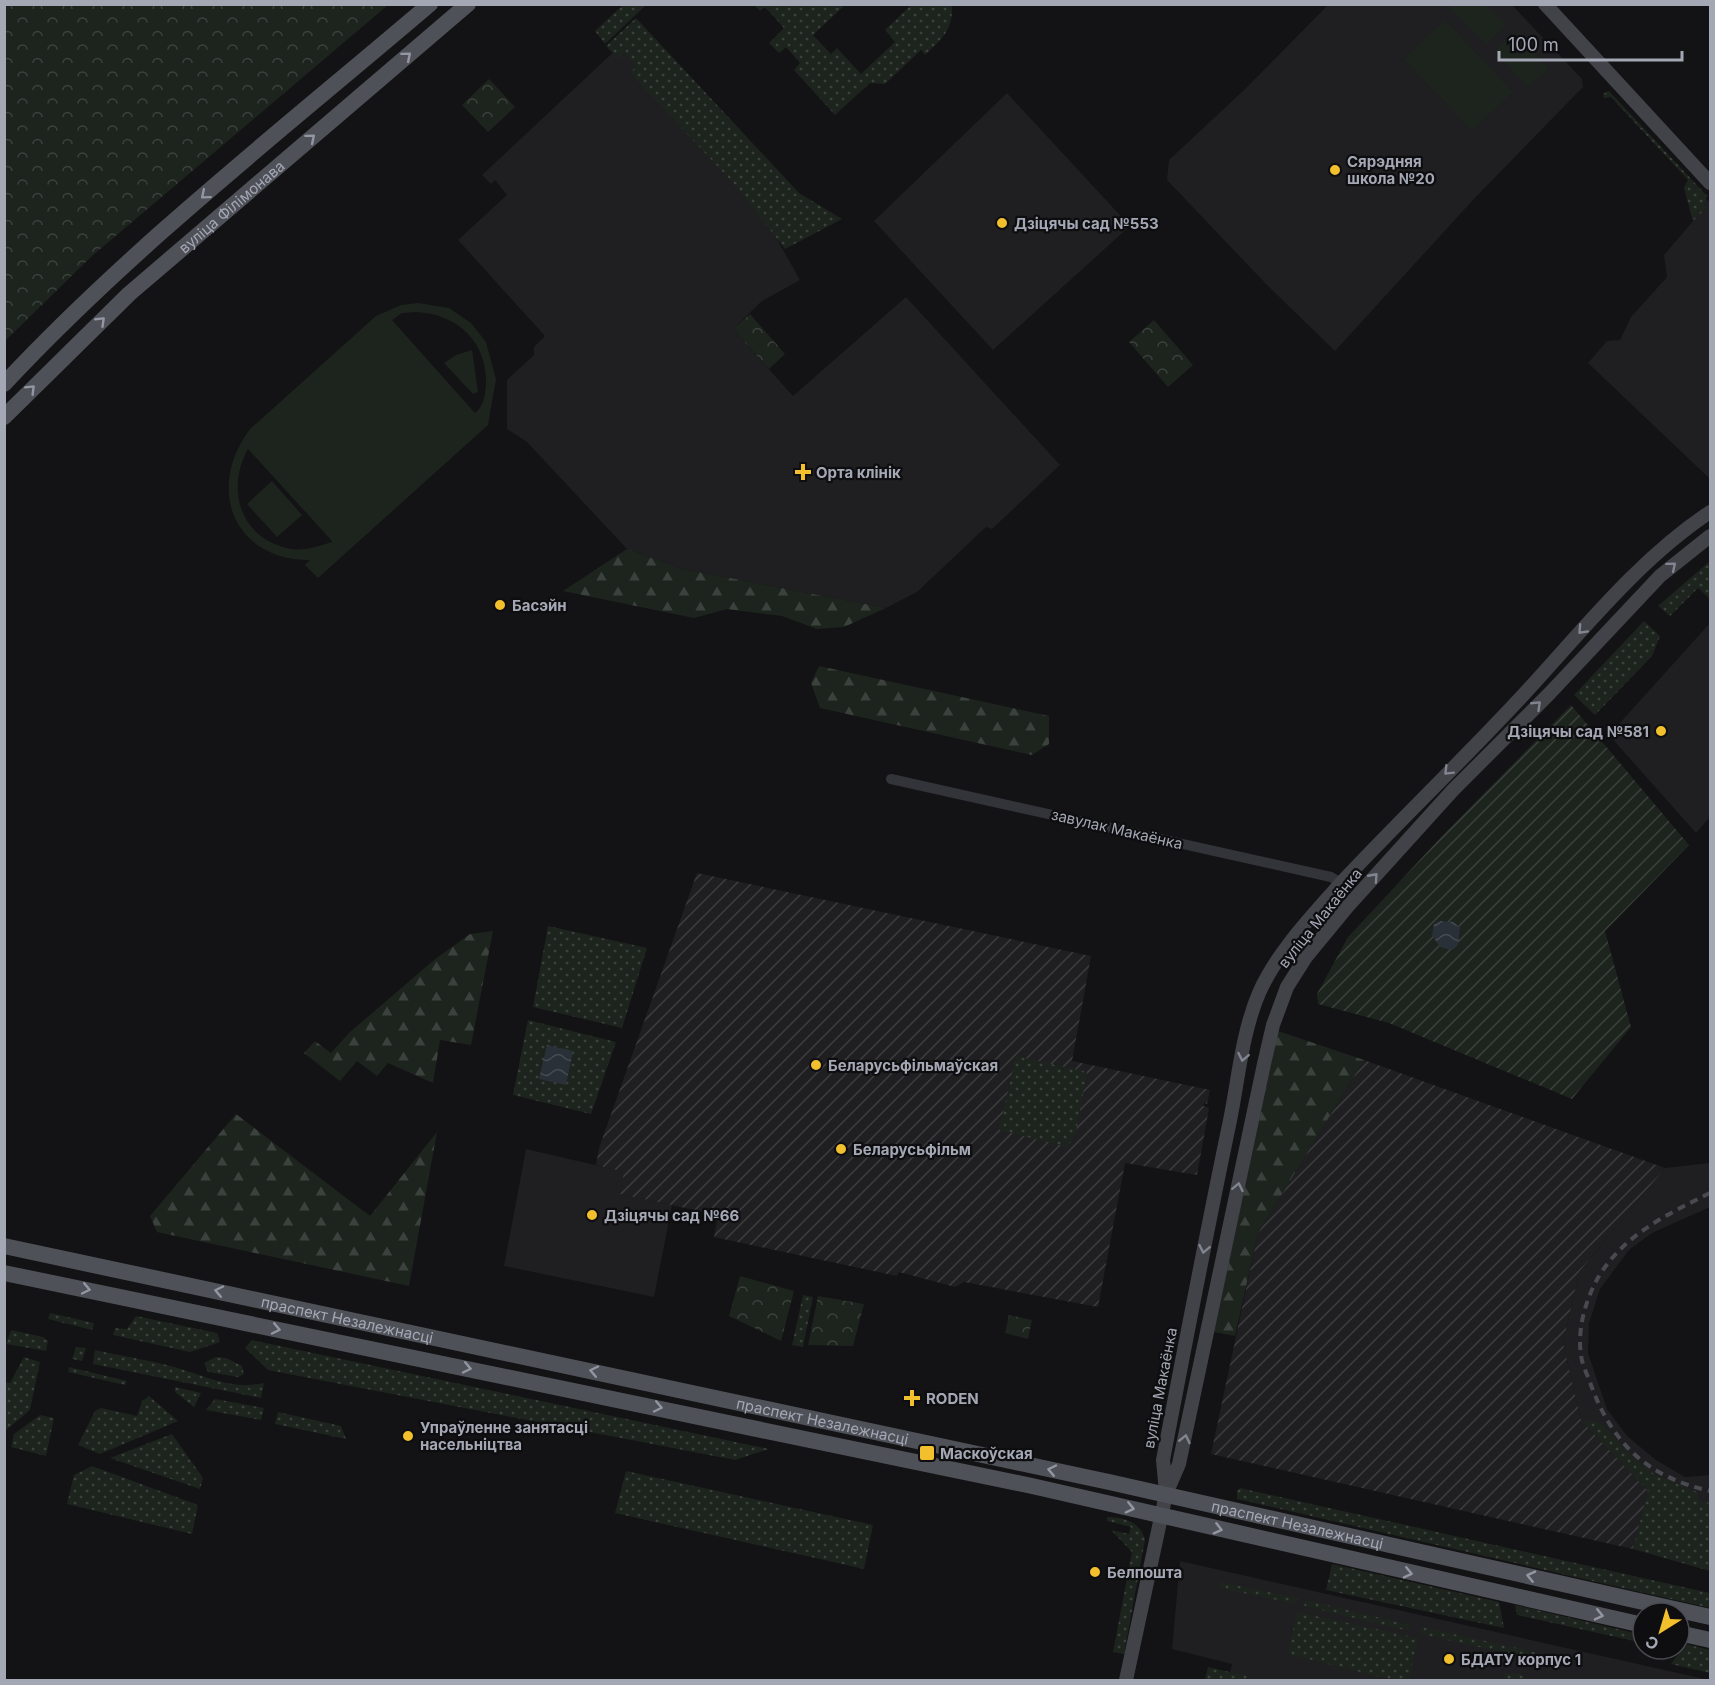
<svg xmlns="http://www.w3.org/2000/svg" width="1715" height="1685" viewBox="0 0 1715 1685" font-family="Inter,sans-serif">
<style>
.built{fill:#1f1e21}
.industrial{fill:url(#industrial-furrows)}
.grass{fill:url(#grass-dots)}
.forest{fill:url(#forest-firs)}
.park{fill:url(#park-crowns)}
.garden{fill:url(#garden-furrows)}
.pitch{fill:#1d241e;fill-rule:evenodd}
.water{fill:url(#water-waves)}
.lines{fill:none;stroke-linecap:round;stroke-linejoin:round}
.street{stroke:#333439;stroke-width:10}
.secondary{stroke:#414349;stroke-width:14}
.primary{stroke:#4f5158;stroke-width:16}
.rail{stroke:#484a50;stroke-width:4;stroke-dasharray:8 6;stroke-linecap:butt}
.oneway{stroke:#9397a2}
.oneway2{stroke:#81858f}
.poi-dot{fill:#f2c02d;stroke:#0e0d0f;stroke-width:2}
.labels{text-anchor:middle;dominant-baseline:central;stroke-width:4.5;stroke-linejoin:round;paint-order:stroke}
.poi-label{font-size:15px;font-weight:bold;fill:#a4a8b5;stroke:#0e0d0f;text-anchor:start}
.street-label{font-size:15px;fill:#a4a8b5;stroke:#0e0d0f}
</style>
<defs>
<pattern id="industrial-furrows" width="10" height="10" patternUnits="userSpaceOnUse" patternTransform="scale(1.5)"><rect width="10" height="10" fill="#1f1e21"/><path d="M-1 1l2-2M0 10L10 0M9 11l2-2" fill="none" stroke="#3d3c3f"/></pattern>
<pattern id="grass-dots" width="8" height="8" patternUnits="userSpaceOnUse" patternTransform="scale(1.5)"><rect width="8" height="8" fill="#1d241e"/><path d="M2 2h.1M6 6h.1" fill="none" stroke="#3b413c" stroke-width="1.8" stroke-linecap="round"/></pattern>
<pattern id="forest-firs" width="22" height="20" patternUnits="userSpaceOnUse" patternTransform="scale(1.5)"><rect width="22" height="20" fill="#1d241e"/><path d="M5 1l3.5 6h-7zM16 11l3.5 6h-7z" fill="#3b413c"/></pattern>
<pattern id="park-crowns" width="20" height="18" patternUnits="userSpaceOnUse" patternTransform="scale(1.5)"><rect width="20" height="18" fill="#1d241e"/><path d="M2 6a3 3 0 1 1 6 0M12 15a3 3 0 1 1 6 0" fill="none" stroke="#3b413c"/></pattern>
<pattern id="garden-furrows" width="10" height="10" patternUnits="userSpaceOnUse" patternTransform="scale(1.5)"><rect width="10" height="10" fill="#1d241e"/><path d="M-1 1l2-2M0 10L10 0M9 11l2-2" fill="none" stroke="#3b413c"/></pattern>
<pattern id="water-waves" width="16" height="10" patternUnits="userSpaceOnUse" patternTransform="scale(1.5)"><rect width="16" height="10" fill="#293038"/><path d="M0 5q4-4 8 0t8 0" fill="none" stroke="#454b53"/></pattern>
</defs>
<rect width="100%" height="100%" fill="#131214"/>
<path class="built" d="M1328 5H1512L1582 79 1583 87 1472 201 1335 351 1267 285 1167 180 1169 160 1244 90Z
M638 29 777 239 800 280 762 301 733 329 793 396 906 297 1060 465 992 529 986 527 917 592 886 608 683 569 627 549 527 442 507 429V380L534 355V347L545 336 458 240 507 195 495 180 491 184 482 175Z
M1007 93 1130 226 993 350 874 221Z
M1688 180 1710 203V479L1588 363 1607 341 1620 340 1631 317 1667 277 1664 255 1693 221 1684 188Z
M1710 623V817L1696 833 1609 735Z
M526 1149 625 1172 620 1194 672 1205 654 1297 504 1266Z
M1710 1163V1207L1652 1233 1629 1250 1600 1289 1589 1323 1588 1353 1607 1409 1627 1436 1656 1460 1685 1477 1710 1475V1567L1633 1549 1648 1491 1581 1420 1563 1343 1579 1272 1665 1168Z
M1180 1561 1709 1680H1228L1232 1664 1172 1649Z"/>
<path class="industrial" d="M697 873 1091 956 1072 1061 1210 1090 1207 1104 1204 1103 1203 1106 1209 1108 1197 1175 1125 1163 1098 1307 964 1282 955 1287 899 1272 897 1276 714 1237 717 1221 704 1212 620 1194 624 1172 596 1165 599 1148Z
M1364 1060 1665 1168 1579 1272 1563 1343 1581 1420 1648 1491 1633 1549 1211 1454 1258 1233Z"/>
<path class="grass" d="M624 4 646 5 605 44 595 31Z
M754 5H845L813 35 831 54 837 48 861 74 895 42 885 30 911 5H952C953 30 943 38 925 55L921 50 885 84 870 83 835 115 794 70 800 63 786 47 779 53 769 43 784 28 765 7 760 11Z
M636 18 799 193 842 219 785 249 737 187 630 73 636 66 624 53 618 58 606 46Z
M1609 91 1707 196 1704 205 1706 208 1693 221 1684 188 1688 180 1611 97 1604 98 1603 94Z
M1710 561V599L1698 588 1670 616 1658 606Z
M1644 621 1660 636 1652 656 1595 715 1574 695Z
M548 926 647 948 622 1028 533 1007Z
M528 1020 616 1042 591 1114 513 1095Z
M1016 1056 1087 1072 1076 1132 1068 1147 999 1130Z
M803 1295 813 1297 803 1347 792 1345Z
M50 1313 94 1323 92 1330 48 1319Z
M136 1316 217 1333 220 1342 190 1352 113 1335 115 1328 127 1329Z
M11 1330 43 1337 48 1341 46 1351 6 1344Z
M252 1340 769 1449 735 1460 268 1370 245 1348Z
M76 1347 86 1348 82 1361 72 1359Z
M95 1350C125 1357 158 1361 187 1371 214 1380 235 1389 264 1383L261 1398 93 1364Z
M24 1357 40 1362 30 1410 5 1431V1382L10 1383Z
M216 1357 226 1358 242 1366 244 1374 238 1377 208 1372 204 1363Z
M69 1367 127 1381 125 1385 68 1372Z
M175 1387 201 1393 194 1407 175 1392Z
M149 1396 178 1421 100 1454 78 1445 95 1411 101 1408 137 1416 142 1401Z
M215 1399 264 1408 261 1420 206 1410Z
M278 1412 341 1426 346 1439 275 1424Z
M40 1415 54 1418 46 1456 11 1447 14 1434Z
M1581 1420 1601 1423 1633 1457 1654 1474 1697 1492 1699 1501 1707 1504 1708 1500H1710V1571L1633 1549 1648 1491Z
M172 1434 203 1478 200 1489 110 1458Z
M92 1466 198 1505 192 1534 67 1504 74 1475Z
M626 1471 873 1525 864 1569 615 1513Z
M1240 1488 1710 1593V1608L1237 1499V1491Z
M1107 1517C1124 1517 1141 1522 1145 1540L1124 1654 1113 1652 1132 1552 1111 1530 1129 1534 1131 1527 1107 1521Z
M1332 1564 1499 1602 1504 1628 1326 1590Z
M1220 1582 1298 1598 1296 1604 1219 1588Z
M1306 1600 1410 1625 1409 1631 1304 1606Z
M1515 1605 1643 1635V1643L1517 1615Z
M1297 1612 1418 1638 1409 1680H1392L1288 1654Z
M1422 1627 1548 1655 1547 1662 1420 1634Z
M1686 1644 1710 1650V1673L1671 1664Z
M1208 1667 1247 1676 1246 1680H1205Z
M1505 1673 1521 1674 1528 1680H1503Z"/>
<path class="forest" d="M627 549 683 569 886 608 844 627 817 629 782 616 727 609 694 618 563 591Z
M819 666 1049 716V744L1032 755 820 708 811 683Z
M493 931 471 1045 440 1040 433 1083 388 1063 377 1076 357 1061 340 1081 304 1053 315 1041 331 1053 349 1033 434 960 470 934Z
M1278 1031 1364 1060 1258 1233 1235 1336 1214 1332Z
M236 1114 370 1216 437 1132 409 1286 157 1232 150 1216Z"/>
<path class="park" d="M5 4H388V5L92 256 5 341Z
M489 79 515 107 488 132 462 105Z
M750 314 785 354 769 369 733 329Z
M1154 320 1193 365 1168 387 1129 342Z
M740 1276 794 1291 781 1341 729 1316Z
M818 1296 864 1304 853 1346 808 1345Z
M1009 1315 1032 1320 1028 1339 1005 1333Z"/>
<path class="garden" d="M1571 705 1689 845 1605 931 1631 1027 1572 1099 1389 1023 1318 1004 1317 994 1348 937 1445 833Z"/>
<path class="pitch" d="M1453 5H1486L1506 25 1486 44 1450 8Z
M1445 20 1513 92 1472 131 1404 59Z
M1514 32 1549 68 1528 87 1494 51Z
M418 303 449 308 471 323 486 342 496 379 488 425 318 578 305 565 310 560C232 560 206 487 250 429L376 316 401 305ZM416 312C457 314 487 341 486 384 485 395 484 406 475 413L392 320 402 313ZM248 449 332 541V542C319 546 305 551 291 549 241 540 225 490 248 449Z
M472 350 478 392 473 394 444 363 456 355Z
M272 481 302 515 277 537 247 504Z"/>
<path class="water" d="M1440 921 1454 922 1460 928 1458 945 1452 950 1440 947 1432 935 1434 924Z
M547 1045 573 1051 566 1085 539 1079Z"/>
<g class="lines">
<path class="street" d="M891 779 1331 877 1341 883"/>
<path class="secondary" d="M1545 4 1710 183
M1166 1492 1163 1460C1184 1350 1205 1240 1228 1130 1238 1085 1241 1035 1259 993 1277 952 1312 916 1341 883 1401 819 1465 758 1525 693 1583 630 1638 560 1710 512
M1126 1680 1166 1494 1179 1464 1264 1064 1273 1025 1287 987 1306 957 1348 906 1453 790 1549 694 1660 576 1710 536"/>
<g class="primary">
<path d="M4 384C134 245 286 127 430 4"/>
<path id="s1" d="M4 417 129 294 468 4"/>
<path id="s2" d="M4 1246 1109 1482 1710 1617"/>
<path d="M4 1273 1032 1486 1643 1625"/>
<path d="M1679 1633 1710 1640"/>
</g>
<path class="rail" d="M1710 1193C1668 1214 1625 1234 1599 1276 1586 1298 1577 1329 1581 1355 1582 1365 1588 1376 1591 1385 1613 1445 1648 1477 1710 1491"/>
</g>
<defs><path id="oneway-chevron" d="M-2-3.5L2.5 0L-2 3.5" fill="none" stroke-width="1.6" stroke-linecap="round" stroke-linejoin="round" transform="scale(1.5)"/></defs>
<g class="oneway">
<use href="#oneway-chevron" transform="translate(407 56) rotate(-40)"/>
<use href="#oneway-chevron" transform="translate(311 138) rotate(-40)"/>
<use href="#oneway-chevron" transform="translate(205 195) rotate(140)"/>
<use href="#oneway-chevron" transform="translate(101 321) rotate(-44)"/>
<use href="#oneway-chevron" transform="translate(31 389) rotate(-45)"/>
<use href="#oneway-chevron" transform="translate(86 1289) rotate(12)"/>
<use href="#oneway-chevron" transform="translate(219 1291) rotate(-168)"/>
<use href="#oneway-chevron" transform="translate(276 1329) rotate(12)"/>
<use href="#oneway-chevron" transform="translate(467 1368) rotate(12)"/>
<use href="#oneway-chevron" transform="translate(594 1371) rotate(-168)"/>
<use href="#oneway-chevron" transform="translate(658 1407) rotate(12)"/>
<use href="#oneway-chevron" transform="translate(1052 1470) rotate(-168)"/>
<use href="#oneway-chevron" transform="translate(1130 1508) rotate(13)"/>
<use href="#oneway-chevron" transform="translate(1218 1529) rotate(14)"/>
<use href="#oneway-chevron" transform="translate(1408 1573) rotate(13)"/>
<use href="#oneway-chevron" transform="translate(1531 1576) rotate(-167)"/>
<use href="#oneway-chevron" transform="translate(1599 1615) rotate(13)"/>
</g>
<g class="oneway2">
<use href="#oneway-chevron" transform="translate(1672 566) rotate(-40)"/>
<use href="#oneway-chevron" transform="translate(1582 630) rotate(133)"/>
<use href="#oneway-chevron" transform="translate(1537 705) rotate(-44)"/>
<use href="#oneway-chevron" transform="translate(1448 771) rotate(135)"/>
<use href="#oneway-chevron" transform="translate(1374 877) rotate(-48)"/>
<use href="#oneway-chevron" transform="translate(1243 1057) rotate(101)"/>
<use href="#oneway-chevron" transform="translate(1238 1187) rotate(-78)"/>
<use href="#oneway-chevron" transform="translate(1204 1249) rotate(101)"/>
<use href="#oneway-chevron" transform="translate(1185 1439) rotate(-77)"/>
</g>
<g class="poi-dot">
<circle cx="1335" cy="170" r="6"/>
<circle cx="1002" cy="223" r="6"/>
<path d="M800 463h6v6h6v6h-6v6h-6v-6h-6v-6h6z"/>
<circle cx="500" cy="605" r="6"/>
<circle cx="1661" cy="731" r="6"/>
<circle cx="816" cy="1065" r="6"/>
<circle cx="841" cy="1149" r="6"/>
<circle cx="592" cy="1215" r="6"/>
<path d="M909 1389h6v6h6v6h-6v6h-6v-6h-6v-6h6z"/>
<circle cx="408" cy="1436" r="6"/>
<rect x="919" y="1445" width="16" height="16" rx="3"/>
<circle cx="1095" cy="1572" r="6"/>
<circle cx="1449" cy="1659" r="6"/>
</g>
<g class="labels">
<g class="poi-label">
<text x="1347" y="161">Сярэдняя<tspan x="1347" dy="17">школа №20</tspan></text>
<text x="1014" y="223">Дзіцячы сад №553</text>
<text x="816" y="472">Орта клінік</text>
<text x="512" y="605">Басэйн</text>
<text x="1649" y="731" text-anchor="end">Дзіцячы сад №581</text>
<text x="828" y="1065">Беларусьфільмаўская</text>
<text x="853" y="1149">Беларусьфільм</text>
<text x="604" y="1215">Дзіцячы сад №66</text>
<text x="926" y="1398">RODEN</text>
<text x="420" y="1427">Упраўленне занятасці<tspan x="420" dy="17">насельніцтва</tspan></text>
<text x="940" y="1453">Маскоўская</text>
<text x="1107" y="1572">Белпошта</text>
<text x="1461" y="1659">БДАТУ корпус 1</text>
</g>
<g class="street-label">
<text stroke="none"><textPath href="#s1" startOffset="310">вуліца Філімонава</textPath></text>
<text transform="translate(1117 829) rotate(13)">завулак Макаёнка</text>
<text transform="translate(1320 918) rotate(-51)">вуліца Макаёнка</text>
<text stroke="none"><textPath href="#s2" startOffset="351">праспект Незалежнасці</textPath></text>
<text transform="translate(1160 1388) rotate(-79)">вуліца Макаёнка</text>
<text stroke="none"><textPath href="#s2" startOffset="837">праспект Незалежнасці</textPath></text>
<text stroke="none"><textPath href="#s2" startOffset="1323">праспект Незалежнасці</textPath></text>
</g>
</g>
<rect width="1715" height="1685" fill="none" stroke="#a4a8b5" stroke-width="12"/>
<g transform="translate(1661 1631) rotate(217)"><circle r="28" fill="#0e0d0f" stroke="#4a4b51" stroke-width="1.5"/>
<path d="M0-4.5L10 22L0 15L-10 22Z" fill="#f2c02d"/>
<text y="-9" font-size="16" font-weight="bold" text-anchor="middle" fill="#a4a8b5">С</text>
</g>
<path d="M1499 51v9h183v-9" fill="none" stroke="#a4a8b5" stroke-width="3"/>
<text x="1508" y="51" font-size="18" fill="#a4a8b5" stroke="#0e0d0f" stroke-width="4.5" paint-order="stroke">100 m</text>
</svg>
